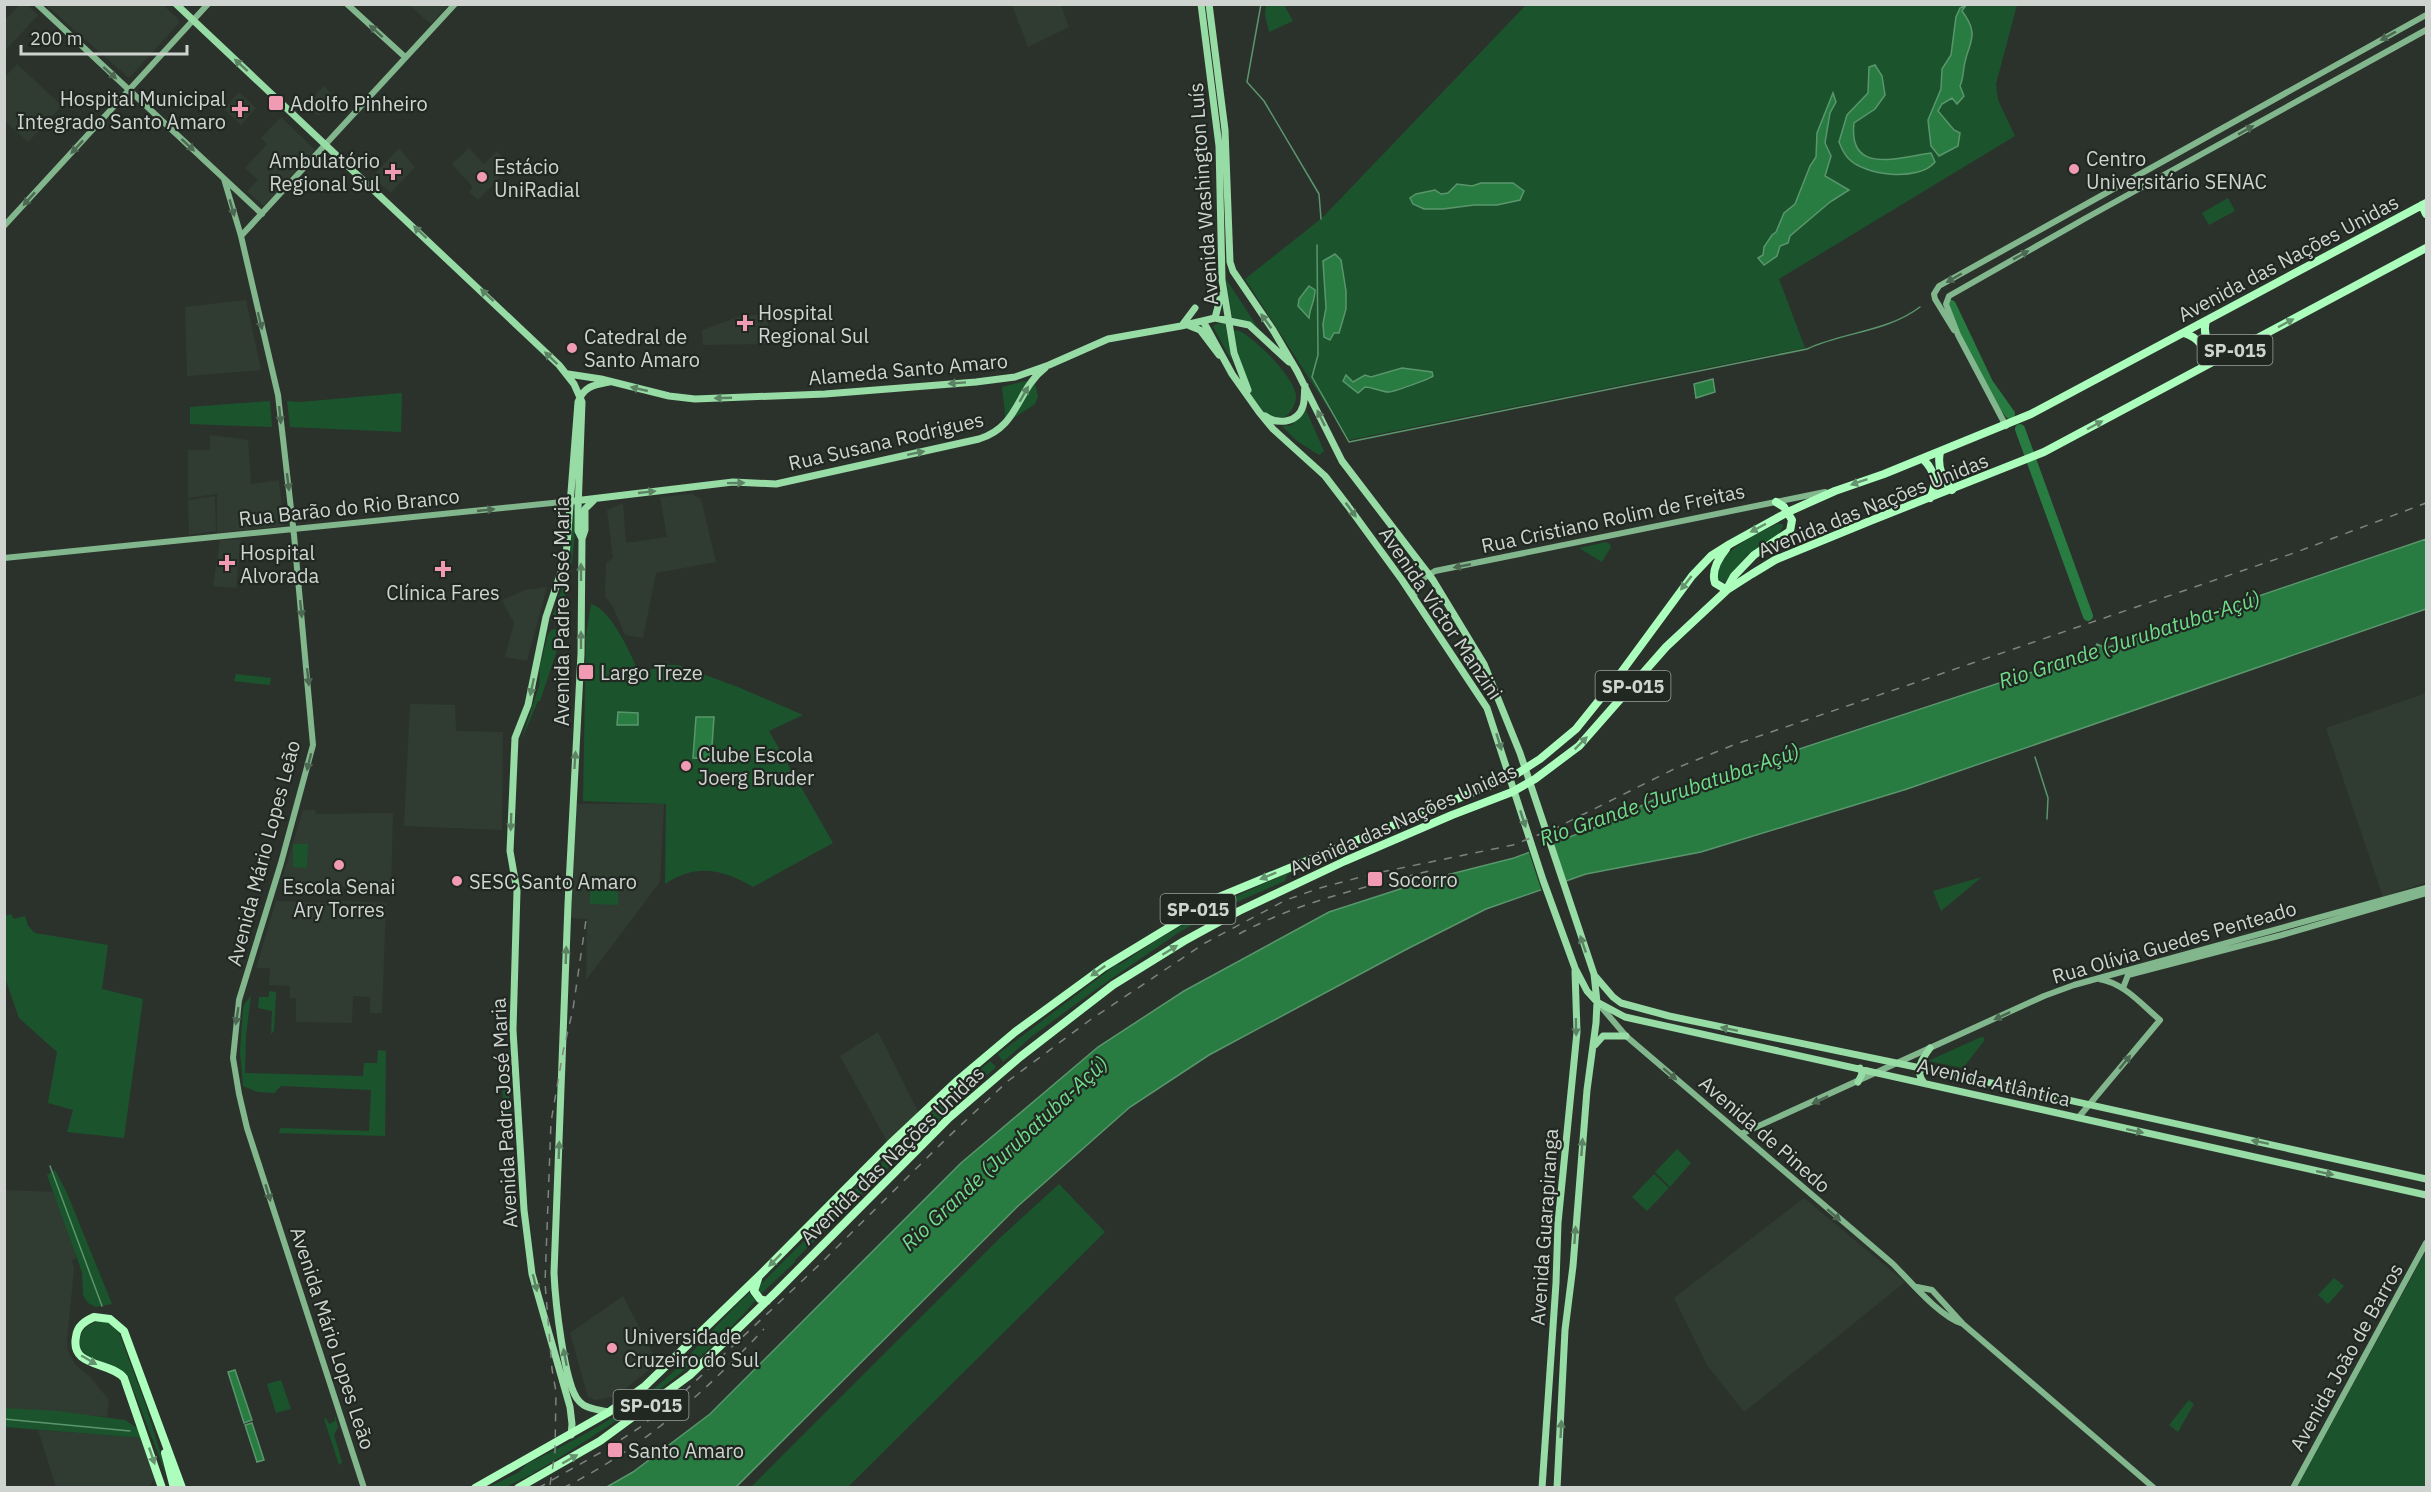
<svg xmlns="http://www.w3.org/2000/svg" width="2431" height="1492" viewBox="0 0 2431 1492" font-family="'IBM Plex Sans',sans-serif">
<style>
.built{fill:#303c32}
.green{fill:#1b542c}
.water{fill:#287c41;stroke:#5a966c;stroke-width:1.5}
.pier{fill:#2b322c}
.lines{fill:none;stroke-linecap:round;stroke-linejoin:round}
.stream{stroke:#5a966c;stroke-width:1.5}
.river{stroke:#287c41;stroke-width:10}
.secondary{stroke:#82b68c;stroke-width:6}
.primary{stroke:#97dba5;stroke-width:7}
.highway{stroke:#abfebc;stroke-width:8}
.rail{stroke:#7d837e;stroke-width:1.5;stroke-dasharray:8 8;stroke-linecap:butt}
.oneway{fill:#4d6852}
.oneway2{fill:#5c8264}
.oneway3{fill:#66936f}
.poi-dot{fill:#f09ab4;stroke:#212822;stroke-width:2}
.labels{text-anchor:middle;dominant-baseline:central;stroke-width:4.5;stroke-linejoin:round;paint-order:stroke}
.shield{fill:#212822;stroke:#9ba09c;stroke-width:1.5}
.shield-label{font-size:18px;font-weight:bold;fill:#cfd4d0}
.poi-label{font-size:20px;fill:#cfd4d0;stroke:#212822;text-anchor:start}
.street-label{font-size:20px;fill:#cfd4d0;stroke:#212822}
.water-label{font-size:21px;font-style:italic;fill:#71dc8b;stroke:#212822}
</style>
<rect width="100%" height="100%" fill="#2b322c"/>
<path class="built" d="M19 5H27L38 15 5 51V20Z
M46 5H163L178 19 179 23 129 78Z
M409 5H448L431 24Z
M1012 5H1061L1069 27 1028 47Z
M17 64 62 106 28 142 5 121V77Z
M324 86 335 98 318 116 307 104Z
M239 92 256 108 241 125 224 109Z
M281 117 315 150 264 206 247 191 258 180 245 168 267 144 261 138Z
M399 148 415 167 391 193 372 177Z
M469 148 484 164 497 151 511 166 478 200 469 192 473 187 452 164Z
M246 300 261 370 187 376 185 307Z
M767 313 769 344 703 345 702 330 738 317Z
M210 435 248 440 251 484 279 480 284 526 217 533V494L188 498V450H210Z
M692 494 701 499 716 562 656 573 643 638 625 635 613 607 605 596 606 563 613 558 607 510 623 503 626 543 667 537 660 497Z
M215 496 216 531 189 535 188 500Z
M220 540H241L236 588 213 586Z
M547 587 527 661 505 657 514 623 502 600 525 590Z
M2426 693V882L2383 897 2326 728Z
M410 704 455 705 456 731 503 732 502 830 404 826Z
M573 804H664L660 882 586 980 587 919 571 918Z
M303 810H315L316 814 393 813 391 888 283 885 281 882Z
M329 900 386 903 382 1013H370V997L353 996 352 1023 296 1022V998H290V986L269 985 270 968H256L276 901 329 903Z
M878 1032 920 1115 889 1145 840 1056Z
M5 1190 54 1192 77 1258 72 1260 74 1268 67 1341 68 1351 76 1365 91 1378 109 1400 107 1417 5 1408Z
M1804 1198 1905 1282 1744 1412 1707 1365 1674 1298Z
M623 1296 658 1363 616 1396 596 1400 588 1397 570 1333Z
M38 1430 142 1438 156 1477 149 1487H56Z"/>
<path class="green" d="M1266 5H1284L1293 21 1269 32 1265 14Z
M1526 5H2017L1996 84 1998 100 2015 136 1779 279 1805 348 1349 440 1245 279 1322 218Z
M2228 198 2235 211 2209 225 2202 213Z
M1226 279 1262 334 1248 322 1232 317Z
M1225 323 1232 361 1213 327 1215 324Z
M1238 330C1254 337 1295 378 1296 396 1296 405 1291 412 1285 417 1249 424 1237 356 1233 331Z
M1025 381 1035 384 1038 396 1035 404 1006 423 1002 387Z
M402 393 401 432 290 427 287 401 300 402Z
M270 401 272 427 190 424V407Z
M1305 408 1324 451 1319 455 1297 441 1282 426 1292 425Z
M572 511C581 535 565 594 560 622L551 621 570 565Z
M1777 524H1783V527L1778 535 1748 554 1725 582 1717 580C1718 549 1754 536 1777 524Z
M1606 542 1610 544 1611 547 1602 562 1579 548Z
M591 604C612 610 631 655 640 675L666 662 668 665H678L738 687 803 715 769 731 833 843 753 887C723 869 696 863 665 884L666 804 583 801 586 635Z
M555 629 562 635 540 701H538L521 741 539 686 540 666 548 634 551 630Z
M236 674 271 678 270 685 234 681Z
M293 844H308L307 868 293 867Z
M1310 864 1287 875 1285 881 1214 912 1178 933 1098 988 1031 1037 1003 1062 998 1054 1116 965 1121 964C1183 921 1239 893 1310 864Z
M1982 877 1941 911 1933 891Z
M590 886 618 887V905L590 904Z
M11 914 14 919 25 916 28 926 35 933 108 945 102 989 143 999 124 1138 67 1132 73 1110 48 1103 57 1052 19 1018 5 978V916Z
M269 991 276 992 274 1031 271 1034 272 1011 258 1008 259 997H269Z
M251 996 246 1035 245 1073 363 1076 364 1063H377L378 1050 386 1051 385 1136 279 1133 280 1128 369 1131 371 1090 281 1086 274 1093 258 1092 243 1086 240 1052 243 1009 245 1003Z
M1981 1037 1984 1038V1041L1963 1068 1928 1061Z
M990 1061 996 1067 927 1130 921 1129 894 1157V1162L890 1166 795 1260V1262L762 1293 757 1291 759 1286 927 1117Z
M507 1078 511 1118 505 1119 501 1079Z
M1677 1149 1691 1163 1670 1187 1655 1172Z
M55 1170 67 1193 112 1304 96 1307 88 1303 83 1295 82 1272 47 1175Z
M1654 1174 1669 1188 1647 1211 1632 1197Z
M1059 1184 1105 1232 848 1487H751L1002 1236Z
M2426 1251V1487H2297Z
M2334 1278 2344 1286 2328 1304 2318 1295Z
M749 1293 756 1300C697 1369 624 1418 547 1465L535 1472 533 1469 534 1473 506 1487 487 1488 519 1472 527 1464C579 1438 633 1410 674 1371 697 1348 724 1316 749 1293Z
M100 1321 108 1322 119 1333 145 1403 171 1487 128 1376C114 1360 72 1363 81 1335 84 1327 91 1323 100 1321Z
M281 1380 291 1409 276 1413 267 1384Z
M2189 1400 2194 1404 2178 1432 2169 1425Z
M4 1408 58 1411 125 1420 137 1428 142 1438 5 1427Z
M335 1416 338 1427 334 1435 342 1462 339 1465 324 1419 326 1418 329 1424 335 1421Z"/>
<path class="water" d="M1966 5 1962 11C1981 36 1968 42 1964 67 1963 74 1963 79 1960 86L1964 96 1957 104 1952 98 1942 104 1938 111 1954 130 1960 133 1958 146 1939 156 1931 146 1928 120 1941 89 1942 69 1951 55 1956 17 1960 8Z
M1875 65 1882 76 1885 95 1875 109 1854 123C1848 176 1899 157 1931 153L1935 162C1919 182 1864 176 1848 158 1844 154 1841 147 1839 142L1847 115 1868 93 1869 67Z
M1833 93 1836 102 1830 113 1825 143 1831 156 1825 176 1849 190 1830 202 1790 236 1788 243 1780 246 1777 256 1764 265 1758 258 1763 255 1764 247 1772 235 1776 232 1784 213 1795 204 1810 166 1816 157 1817 133Z
M1481 183H1513L1524 191 1520 200 1497 205H1474L1443 209H1424L1413 204 1410 198 1416 194 1435 190 1441 194 1448 193 1457 184 1472 186Z
M1335 254 1341 260 1346 291V309L1339 333H1334L1330 340 1324 337 1323 324 1326 308 1323 261Z
M1309 286 1315 290C1315 301 1310 307 1309 318L1298 306 1299 299Z
M1402 368 1432 372 1433 376C1430 379 1393 392 1389 392 1381 392 1373 387 1365 387L1358 393 1343 381 1346 375 1353 382 1365 375 1371 377Z
M1713 379 1715 392 1696 398 1694 384Z
M2426 539V609L1907 789 1701 852 1586 874 1486 909 1407 949 1209 1055 1130 1107 1018 1206 736 1487 605 1488 633 1472 710 1414 961 1163 1098 1047 1184 991 1329 912 1431 879 1514 858 1601 825 1672 791 2093 652 2097 644 2106 648Z
M618 712 638 713V725H617Z
M696 717H714L711 759 693 758Z
M235 1370 252 1420 244 1423 228 1372Z
M252 1423 264 1460 257 1462 245 1425Z"/>
<path class="pier" d="M1551 841 1566 884 1542 892 1528 849Z"/>
<g class="lines">
<path class="stream" d="M1261 4 1247 82 1264 101 1319 194 1321 219
M1317 245 1318 355 1312 377 1349 442 1807 349C1843 332 1887 332 1920 307
M2035 757 2048 798 2047 819
M50 1166 102 1306
M4 1419 130 1431"/>
<path class="river" d="M1951 305 1988 383 2010 414
M2020 429 2088 616"/>
<path class="secondary" d="M37 4 262 214
M347 4 405 57
M224 179 241 236 278 395 294 535 313 745 281 863 239 1000 233 1058 239 1094 247 1128 364 1488
M4 226 208 4
M241 236 455 4
M1954 330 1935 299 1934 294 1939 286 2426 15
M2006 426 1958 335 1946 304 1949 296 2086 218 2426 30
M4 558 572 501
M1414 598 1416 583 1435 571 1825 492
M2123 988 2128 975 2282 935 2426 893
M1597 1002 1626 1036 1893 1264C1911 1282 1940 1317 1963 1324L2154 1488
M2078 1118 2160 1020C2141 1004 2124 983 2099 979
M1741 1134 2044 996 2074 985 2426 888
M1917 1287 1932 1290 1963 1324
M2293 1488 2426 1243"/>
<path class="primary" d="M176 4 559 365 574 384 582 402 578 509V531L582 539 581 654 568 904 554 1273C555 1297 564 1386 579 1401 585 1409 600 1410 609 1412
M1201 4 1219 146 1222 280 1234 353 1248 390
M1209 4 1225 130 1230 262 1233 271 1273 330 1297 371 1342 461 1433 580 1484 664 1520 753 1594 974 1597 1002 1596 1023 1587 1090 1573 1266 1565 1330 1557 1488
M1215 318 1221 295
M1203 321 1232 374 1259 412 1273 429 1325 476 1348 506 1402 580 1487 708 1543 880 1575 968 1587 991 1597 1002 1625 1017 2426 1195
M1183 324 1195 308
M1190 326 1200 330 1219 355
M568 374 601 379 669 396 695 399 825 394 976 382 1015 377 1049 365 1108 339 1181 326 1215 318 1249 325 1289 362
M1265 416C1278 425 1298 423 1303 406 1305 400 1304 392 1305 386
M574 501 733 482 776 484 979 439C1020 426 1016 390 1045 368
M582 539 585 530V509L595 499
M1595 976 1613 997 1621 1003 1669 1016 1964 1077 2426 1179
M1595 1045 1603 1036H1626
M1858 1082 1862 1074 1860 1068
M1924 1083C1914 1070 1922 1059 1930 1048
M571 1435 572 1424 570 1407 532 1274 524 1210 513 1030 517 891 510 851 515 738 528 705 546 617 566 557 578 402C584 386 594 385 609 382
M1542 1488 1556 1283 1558 1223 1577 1032 1575 971"/>
<path class="highway" d="M2422 205 2426 214
M2206 321C2202 335 2210 353 2224 356
M2184 333C2197 337 2209 349 2207 364L2203 367
M1940 452C1937 467 1942 478 1952 490
M1923 459C1935 471 1938 483 1930 498
M1726 549C1718 559 1711 571 1715 583L1727 590
M1728 587 1734 576 1754 555 1790 531 1792 520 1784 507 1776 502
M758 1279 754 1291 760 1299 767 1301
M165 1453 174 1488
M162 1488 124 1378C110 1361 70 1368 76 1337 77 1326 85 1321 94 1317L110 1319 124 1331 182 1488
M475 1488 609 1412 645 1386 760 1275 889 1145 958 1080 1015 1032 1104 967 1219 897 1515 775 1540 759 1576 729 1617 678 1692 576 1711 556 1730 544 1788 512 1835 491 1884 474 2031 414 2426 203
M518 1488 600 1441 690 1375 776 1292 949 1118 1020 1057 1113 985 1184 941 1239 911 1345 861 1452 815 1512 792 1535 779 1579 746 1666 647 1727 590 1752 574 1775 560 1870 521 2044 452 2426 248"/>
<path class="rail" d="M1239 934C1298 902 1365 887 1429 871
M550 1485 555 1452 556 1392 552 1369 545 1283 551 1122 563 1052 573 1009 586 920
M538 1488 605 1450 639 1428 685 1391 819 1265 946 1139 1008 1081 1090 1020 1205 943 1286 900 1320 888 1372 874 1513 845 1558 827 1674 769 1736 744 2294 553 2426 503
M563 1488C643 1448 703 1394 764 1329"/>
</g>
<defs><path id="oneway-solid" d="M-6-.8H1V-3.2L6.5 0L1 3.2V.8H-6Z" transform="scale(1.5)"/></defs>
<g class="oneway">
<use href="#oneway-solid" transform="translate(376 31) rotate(-138)"/>
<use href="#oneway-solid" transform="translate(2388 36) rotate(151)"/>
<use href="#oneway-solid" transform="translate(110 73) rotate(42)"/>
<use href="#oneway-solid" transform="translate(2246 130) rotate(-29)"/>
<use href="#oneway-solid" transform="translate(188 145) rotate(43)"/>
<use href="#oneway-solid" transform="translate(77 147) rotate(133)"/>
<use href="#oneway-solid" transform="translate(29 199) rotate(132)"/>
<use href="#oneway-solid" transform="translate(232 208) rotate(74)"/>
<use href="#oneway-solid" transform="translate(2021 255) rotate(-29)"/>
<use href="#oneway-solid" transform="translate(1954 278) rotate(150)"/>
<use href="#oneway-solid" transform="translate(260 321) rotate(76)"/>
<use href="#oneway-solid" transform="translate(280 415) rotate(84)"/>
<use href="#oneway-solid" transform="translate(288 482) rotate(83)"/>
<use href="#oneway-solid" transform="translate(486 510) rotate(-6)"/>
<use href="#oneway-solid" transform="translate(1462 566) rotate(169)"/>
<use href="#oneway-solid" transform="translate(301 609) rotate(84)"/>
<use href="#oneway-solid" transform="translate(308 677) rotate(84)"/>
<use href="#oneway-solid" transform="translate(309 762) rotate(104)"/>
<use href="#oneway-solid" transform="translate(237 1016) rotate(99)"/>
<use href="#oneway-solid" transform="translate(2002 1016) rotate(155)"/>
<use href="#oneway-solid" transform="translate(2125 1062) rotate(-51)"/>
<use href="#oneway-solid" transform="translate(1670 1074) rotate(41)"/>
<use href="#oneway-solid" transform="translate(1820 1100) rotate(155)"/>
<use href="#oneway-solid" transform="translate(268 1193) rotate(73)"/>
<use href="#oneway-solid" transform="translate(1834 1215) rotate(41)"/>
</g>
<g class="oneway2">
<use href="#oneway-solid" transform="translate(241 65) rotate(-138)"/>
<use href="#oneway-solid" transform="translate(420 232) rotate(-137)"/>
<use href="#oneway-solid" transform="translate(487 295) rotate(-137)"/>
<use href="#oneway-solid" transform="translate(1266 321) rotate(-126)"/>
<use href="#oneway-solid" transform="translate(551 358) rotate(-136)"/>
<use href="#oneway-solid" transform="translate(957 383) rotate(176)"/>
<use href="#oneway-solid" transform="translate(639 389) rotate(-167)"/>
<use href="#oneway-solid" transform="translate(1024 394) rotate(-60)"/>
<use href="#oneway-solid" transform="translate(723 398) rotate(178)"/>
<use href="#oneway-solid" transform="translate(1321 418) rotate(-116)"/>
<use href="#oneway-solid" transform="translate(916 453) rotate(-12)"/>
<use href="#oneway-solid" transform="translate(736 483) rotate(-1)"/>
<use href="#oneway-solid" transform="translate(647 492) rotate(-6)"/>
<use href="#oneway-solid" transform="translate(1351 510) rotate(54)"/>
<use href="#oneway-solid" transform="translate(581 572) rotate(-90)"/>
<use href="#oneway-solid" transform="translate(581 640) rotate(-90)"/>
<use href="#oneway-solid" transform="translate(532 687) rotate(102)"/>
<use href="#oneway-solid" transform="translate(1499 742) rotate(73)"/>
<use href="#oneway-solid" transform="translate(575 760) rotate(-86)"/>
<use href="#oneway-solid" transform="translate(1523 819) rotate(72)"/>
<use href="#oneway-solid" transform="translate(511 822) rotate(92)"/>
<use href="#oneway-solid" transform="translate(1583 944) rotate(-109)"/>
<use href="#oneway-solid" transform="translate(566 955) rotate(-88)"/>
<use href="#oneway-solid" transform="translate(1576 1027) rotate(89)"/>
<use href="#oneway-solid" transform="translate(1729 1029) rotate(-168)"/>
<use href="#oneway-solid" transform="translate(2135 1131) rotate(12)"/>
<use href="#oneway-solid" transform="translate(2260 1142) rotate(-168)"/>
<use href="#oneway-solid" transform="translate(1582 1147) rotate(-86)"/>
<use href="#oneway-solid" transform="translate(559 1150) rotate(-88)"/>
<use href="#oneway-solid" transform="translate(2325 1173) rotate(12)"/>
<use href="#oneway-solid" transform="translate(1575 1235) rotate(-86)"/>
<use href="#oneway-solid" transform="translate(535 1283) rotate(76)"/>
<use href="#oneway-solid" transform="translate(565 1357) rotate(-101)"/>
<use href="#oneway-solid" transform="translate(1561 1429) rotate(-87)"/>
</g>
<g class="oneway3">
<use href="#oneway-solid" transform="translate(2286 323) rotate(-28)"/>
<use href="#oneway-solid" transform="translate(2095 425) rotate(-28)"/>
<use href="#oneway-solid" transform="translate(1859 482) rotate(161)"/>
<use href="#oneway-solid" transform="translate(1758 528) rotate(152)"/>
<use href="#oneway-solid" transform="translate(1686 583) rotate(128)"/>
<use href="#oneway-solid" transform="translate(1581 743) rotate(-45)"/>
<use href="#oneway-solid" transform="translate(1268 876) rotate(157)"/>
<use href="#oneway-solid" transform="translate(1170 950) rotate(-32)"/>
<use href="#oneway-solid" transform="translate(1098 971) rotate(145)"/>
<use href="#oneway-solid" transform="translate(775 1260) rotate(135)"/>
<use href="#oneway-solid" transform="translate(89 1360) rotate(30)"/>
<use href="#oneway-solid" transform="translate(152 1456) rotate(71)"/>
<use href="#oneway-solid" transform="translate(570 1459) rotate(-30)"/>
</g>
<g class="poi-dot">
<rect x="268" y="95" width="16" height="16" rx="3"/>
<path d="M237 100h6v6h6v6h-6v6h-6v-6h-6v-6h6z"/>
<circle cx="2074" cy="169" r="6"/>
<path d="M390 163h6v6h6v6h-6v6h-6v-6h-6v-6h6z"/>
<circle cx="482" cy="177" r="6"/>
<path d="M742 314h6v6h6v6h-6v6h-6v-6h-6v-6h6z"/>
<circle cx="572" cy="348" r="6"/>
<path d="M224 554h6v6h6v6h-6v6h-6v-6h-6v-6h6z"/>
<path d="M440 560h6v6h6v6h-6v6h-6v-6h-6v-6h6z"/>
<rect x="578" y="664" width="16" height="16" rx="3"/>
<circle cx="686" cy="766" r="6"/>
<circle cx="339" cy="865" r="6"/>
<rect x="1367" y="871" width="16" height="16" rx="3"/>
<circle cx="457" cy="881" r="6"/>
<circle cx="612" cy="1348" r="6"/>
<rect x="607" y="1442" width="16" height="16" rx="3"/>
</g>
<g class="labels">
<g class="shield">
<rect x="2197.5" y="335" width="75" height="30" rx="4.5"/>
<rect x="1595.5" y="671" width="75" height="30" rx="4.5"/>
<rect x="1160.5" y="894" width="75" height="30" rx="4.5"/>
<rect x="613.5" y="1390" width="75" height="30" rx="4.5"/>
</g>
<g class="shield-label">
<text x="2235" y="350">SP-015</text>
<text x="1633" y="686">SP-015</text>
<text x="1198" y="909">SP-015</text>
<text x="651" y="1405">SP-015</text>
</g>
<g class="poi-label">
<text x="226" y="98" text-anchor="end">Hospital Municipal<tspan x="226" dy="23">Integrado Santo Amaro</tspan></text>
<text x="290" y="103">Adolfo Pinheiro</text>
<text x="2086" y="158">Centro<tspan x="2086" dy="23">Universitário SENAC</tspan></text>
<text x="380" y="160" text-anchor="end">Ambulatório<tspan x="380" dy="23">Regional Sul</tspan></text>
<text x="494" y="166">Estácio<tspan x="494" dy="23">UniRadial</tspan></text>
<text x="758" y="312">Hospital<tspan x="758" dy="23">Regional Sul</tspan></text>
<text x="584" y="336">Catedral de<tspan x="584" dy="23">Santo Amaro</tspan></text>
<text x="240" y="552">Hospital<tspan x="240" dy="23">Alvorada</tspan></text>
<text x="443" y="592" text-anchor="middle">Clínica Fares</text>
<text x="600" y="672">Largo Treze</text>
<text x="698" y="754">Clube Escola<tspan x="698" dy="23">Joerg Bruder</tspan></text>
<text x="1388" y="879">Socorro</text>
<text x="469" y="881">SESC Santo Amaro</text>
<text x="339" y="886" text-anchor="middle">Escola Senai<tspan x="339" dy="23">Ary Torres</tspan></text>
<text x="624" y="1336">Universidade<tspan x="624" dy="23">Cruzeiro do Sul</tspan></text>
<text x="628" y="1450">Santo Amaro</text>
</g>
<g class="street-label">
<text transform="translate(1203 194) rotate(-94)">Avenida Washington Luís</text>
<text transform="translate(2288 258) rotate(-28)">Avenida das Nações Unidas</text>
<text transform="translate(908 369) rotate(-5)">Alameda Santo Amaro</text>
<text transform="translate(886 441) rotate(-13)">Rua Susana Rodrigues</text>
<text transform="translate(1873 505) rotate(-22)">Avenida das Nações Unidas</text>
<text transform="translate(349 507) rotate(-6)">Rua Barão do Rio Branco</text>
<text transform="translate(1613 518) rotate(-12)">Rua Cristiano Rolim de Freitas</text>
<text transform="translate(561 611) rotate(-90)">Avenida Padre José Maria</text>
<text transform="translate(1441 613) rotate(56)">Avenida Víctor Manzini</text>
<text transform="translate(1403 819) rotate(-24)">Avenida das Nações Unidas</text>
<text transform="translate(263 853) rotate(-75)">Avenida Mário Lopes Leão</text>
<text transform="translate(2174 942) rotate(-16)">Rua Olívia Guedes Penteado</text>
<text transform="translate(1994 1082) rotate(13)">Avenida Atlântica</text>
<text transform="translate(504 1113) rotate(-93)">Avenida Padre José Maria</text>
<text transform="translate(1765 1134) rotate(41)">Avenida de Pinedo</text>
<text transform="translate(892 1155) rotate(-44)">Avenida das Nações Unidas</text>
<text transform="translate(1544 1227) rotate(-86)">Avenida Guarapiranga</text>
<text transform="translate(333 1338) rotate(72)">Avenida Mário Lopes Leão</text>
<text transform="translate(2346 1357) rotate(-61)">Avenida João de Barros</text>
</g>
<g class="water-label">
<text transform="translate(2129 639) rotate(-18)">Rio Grande (Jurubatuba-Açú)</text>
<text transform="translate(1669 794) rotate(-19)">Rio Grande (Jurubatuba-Açú)</text>
<text transform="translate(1004 1153) rotate(-43)">Rio Grande (Jurubatuba-Açú)</text>
</g>
</g>
<rect width="2431" height="1492" fill="none" stroke="#cfd4d0" stroke-width="12"/>
<path d="M21 45v9h166v-9" fill="none" stroke="#cfd4d0" stroke-width="3"/>
<text x="30" y="45" font-size="18" fill="#cfd4d0" stroke="#212822" stroke-width="4.5" paint-order="stroke">200 m</text>
</svg>
